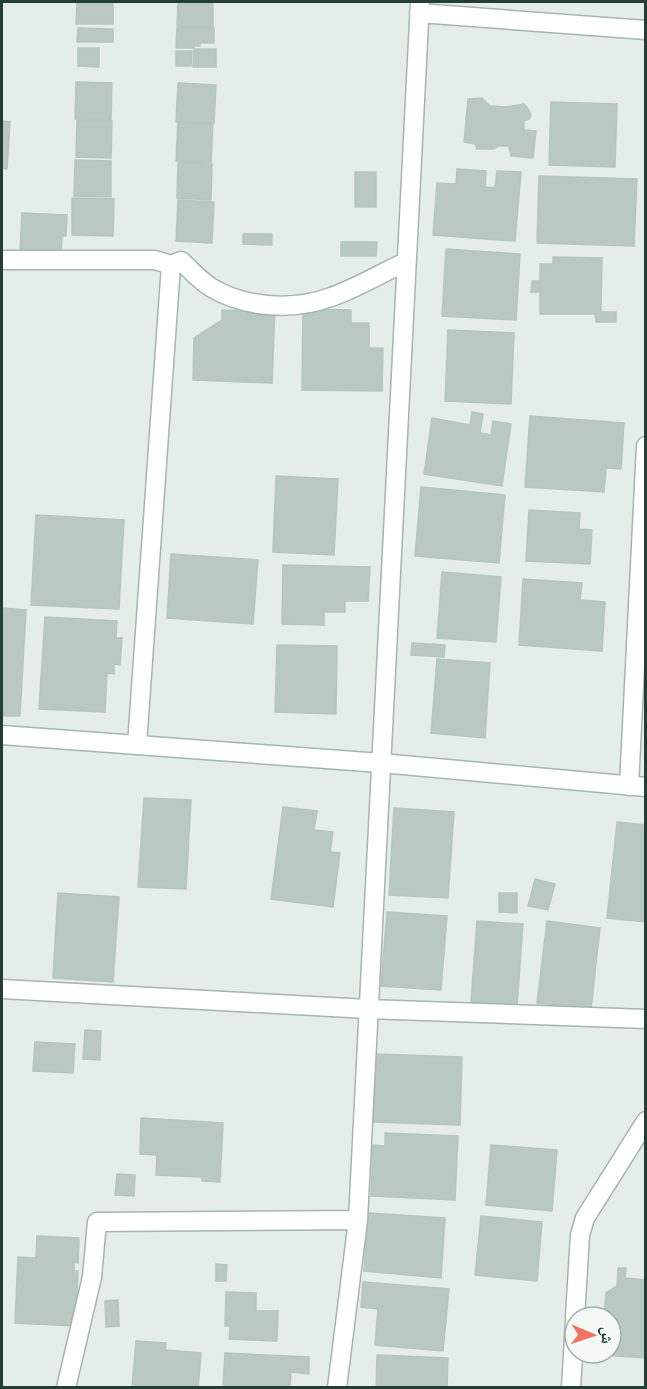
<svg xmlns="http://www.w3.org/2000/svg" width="647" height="1389" viewBox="0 0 647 1389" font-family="Raleway,'Noto Naskh Arabic',sans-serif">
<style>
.building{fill:#b9c8c1;stroke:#b6c6be;stroke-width:1.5}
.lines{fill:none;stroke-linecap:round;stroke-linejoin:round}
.street-casing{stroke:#a6b5ae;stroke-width:21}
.secondary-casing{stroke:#a2b8af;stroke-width:21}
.street{stroke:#fff;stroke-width:18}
.secondary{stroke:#fff;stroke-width:18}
</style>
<rect width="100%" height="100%" fill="#e4ede8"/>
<path class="building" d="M77 2H113V24H76Z
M178 2H213V27L177 26Z
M177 27 214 28V43H200V46H194V48H176Z
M78 28 113 29V42H77Z
M78 48H99V67L78 66Z
M194 49H216V67H193Z
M176 51H192L191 66H176Z
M76 82 112 83 111 120 75 119Z
M178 83 216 85 214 123 176 122Z
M482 98 490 106 506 107 524 104 528 109 531 115 529 119 524 121V130L536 131 533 158 511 156 509 146H498L494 149H477L475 144 464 142 468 99Z
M551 102 617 104 615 167 549 165Z
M77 120 112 121 111 158 76 157Z
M2 121 10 122 7 169 2 168Z
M178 122 213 124 211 162 176 161Z
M75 160 111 161V197L74 196Z
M178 162 212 164 211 200 177 198Z
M457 169 486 171 485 187 495 188 497 171 521 172 515 241 433 235 437 183 456 184Z
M355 172H376V207H355Z
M539 176 637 179 634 246 537 243Z
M72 198 114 199 113 236 72 235Z
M178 200 214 202 212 243 176 241Z
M22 213 67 215 66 236H62L61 253 20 251Z
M243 234H272V245L243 244Z
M341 242H377L376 256H341Z
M446 249 520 254 516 320 442 316Z
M553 257 602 258 601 312H616V322H596L595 314H540V292H531L532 281H540V264H553Z
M240 307 275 308 272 383 193 380 194 338 222 320V310L240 311Z
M303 309 351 310V323H369V348H383L382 391 302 390Z
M448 330 514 333 511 404 445 401Z
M472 412 483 414 480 433 491 435 493 421 511 424 502 486 424 474 432 418 470 425Z
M530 416 624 423 621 469 606 468 604 492 525 487Z
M276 476 338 479 334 555 273 552Z
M421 487 505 495 499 563 415 556Z
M529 510 580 513 579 529 592 530 590 564 526 561Z
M36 515 124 520 119 609 31 605Z
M171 554 258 560 253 624 167 618Z
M283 565 370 567 368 601H345V612H324V625L282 624Z
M442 572 501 577 496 642 437 638Z
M523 579 582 583 580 600 605 602 602 651 519 645Z
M2 608 26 610 20 716H3V708H2Z
M45 617 117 621 116 638H122L120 665 114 664V674L107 673 105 712 39 709Z
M412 643 445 645 444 657 411 655Z
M277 645 337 646 336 714 275 712Z
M437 659 490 663 485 738 431 733Z
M144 798 191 800 186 889 138 887Z
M283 807 317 811 314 830 333 832 330 852 340 853 333 907 271 899Z
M394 808 454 812 448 898 389 895Z
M617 822 646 825V922L607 918Z
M535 879 555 884 548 910 528 906Z
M58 893 119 897 113 982 53 978Z
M499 893H517V913L499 912Z
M387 912 447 916 441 990 381 986Z
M477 921 523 924 517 1005 471 1002Z
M547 921 600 928 591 1009 537 1003Z
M85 1030 101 1031 100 1060 83 1059Z
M35 1042 75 1044 73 1073 33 1071Z
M375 1054 462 1057 460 1125 373 1122Z
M141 1118 223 1123 220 1182 202 1181V1177L156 1175 157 1155 140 1154Z
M385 1133 458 1136 455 1200 371 1196 373 1145 385 1146Z
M491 1145 557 1150 552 1211 486 1205Z
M117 1174 135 1175 134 1196 115 1195Z
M368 1213 445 1218 441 1278 364 1271Z
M481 1216 542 1222 537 1281 475 1275Z
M37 1236 79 1238 78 1263 74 1262V1271H78L75 1326 15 1323 18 1257 36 1258Z
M216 1264 227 1265 226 1281H216Z
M618 1268H626L625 1278 646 1280V1358L602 1355V1353H611V1317H604L606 1293 617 1286Z
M363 1282 449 1289 443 1351 375 1345 378 1309 361 1307Z
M226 1292 256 1293V1311H278L277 1341 229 1339 230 1326H225Z
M118 1300 119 1326 106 1327 105 1301Z
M136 1341 166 1343 165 1350 201 1353 198 1388H132Z
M225 1353 309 1357V1374L291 1372 290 1388H223Z
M377 1355 448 1358 447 1388H376Z"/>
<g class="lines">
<g class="street-casing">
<path id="street" d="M419 13 646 30
M2 260H155L171 265 181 261C190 269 200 281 212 288 246 308 293 311 331 297 357 288 381 273 406 262
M137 745 171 265
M629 786 646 446
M2 989 368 1009 646 1019
M575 1317 580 1235 585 1218 646 1121
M66 1388 92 1277 97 1222 358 1220
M337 1388 358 1220 420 2
M571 1388 575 1321"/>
</g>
<g class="secondary-casing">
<path id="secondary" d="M2 735 381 763 646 787"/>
</g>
<use href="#street" class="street"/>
<use href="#secondary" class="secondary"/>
</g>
<rect width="647" height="1389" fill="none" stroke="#233e34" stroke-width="6"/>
<g transform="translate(593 1335) rotate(92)"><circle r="28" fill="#f4f9f6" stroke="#a0aea8" stroke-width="1.5"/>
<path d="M0-4.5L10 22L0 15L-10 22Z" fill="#ee7660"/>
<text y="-9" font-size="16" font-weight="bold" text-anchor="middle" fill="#233e34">ش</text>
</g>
</svg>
